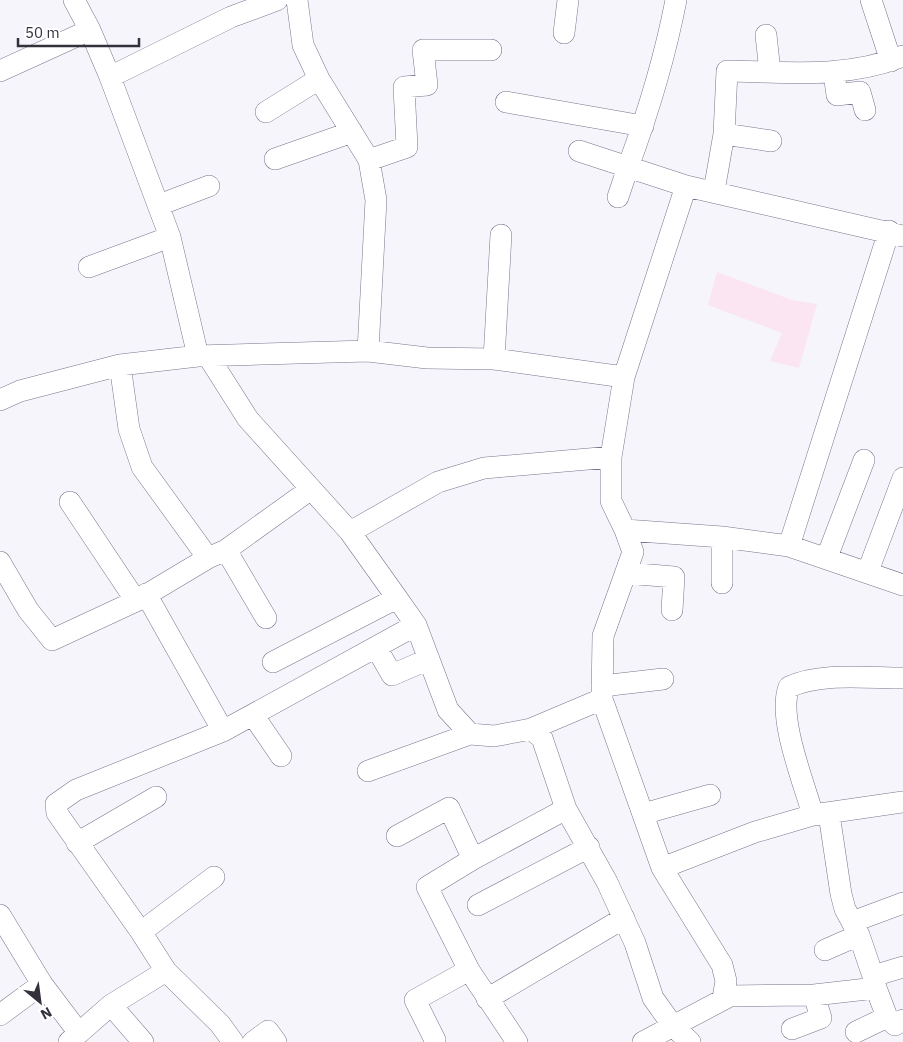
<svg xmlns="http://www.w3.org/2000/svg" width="903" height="1042" viewBox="0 0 903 1042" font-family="'IBM Plex Sans',sans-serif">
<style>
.industrial{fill:#fbe5f2}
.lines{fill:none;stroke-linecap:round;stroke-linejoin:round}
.minor-casing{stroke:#7a748e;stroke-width:22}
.minor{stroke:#fff;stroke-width:21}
</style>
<rect width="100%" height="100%" fill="#f6f5fb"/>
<path class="industrial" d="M717 272 792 300 817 304 799 368 770 361 782 333 708 305Z"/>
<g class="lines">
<g class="minor-casing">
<path id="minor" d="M74 0 90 30 110 77 170 237 198 356
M297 0 303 45 319 79 369 160 376 200 368 351
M676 0C665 57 648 113 628 167L686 186
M871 0 891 61
M564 33 568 0
M766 35 770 72
M0 71 90 30
M834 73 837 95 860 92 865 110
M110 77 231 17 277 0
M506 102 643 126
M266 112 319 79
M724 134 771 141
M579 151 628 167 618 197
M275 159 352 132
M369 160 407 147 404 87 427 85 423 50H491
M714 191 724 134 727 71C786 72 847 79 903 56
M159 205 209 186
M89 267 170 237
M208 356 248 419 350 532 397 598 416 625 448 710 470 734 494 736 531 729 542 738 566 809 607 882 635 943 653 998 673 1026 690 1042
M494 359 501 235
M120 365 129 429 142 467 208 558
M624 377 686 186 903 236
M0 400 20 391 120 365 198 356 368 351 427 358 494 359 624 377 611 457V501L625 530 722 537 789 546 903 585
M70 502 136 601
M625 530 633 552 603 636 602 699 662 868 722 965 726 981 723 998
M350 532 438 482 484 468 611 457
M722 537V583
M789 546 889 231
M226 550 266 618
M827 557 864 460
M0 562 28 610 52 640 136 601 208 558 226 550 311 489
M868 571 903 478
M626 573 674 577 672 610
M146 594 223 731
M376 647 392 675 429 659
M273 662 397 598
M602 686 663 679
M253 715 281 756
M531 729 602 699
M368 771 470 734
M643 814 710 795
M829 814 841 894 845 909 859 935 873 976
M813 815C804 783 777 717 789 687 820 672 868 678 903 678
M397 836 449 808 473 859
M77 843 156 797
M662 868 755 832 813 815 903 802
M478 905 589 847
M0 915 42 984 79 1033 69 1042
M852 922 903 903
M141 932 214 877
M825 950 859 935
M876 988 887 1017 895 1025 903 1020
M487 999 624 918
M111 1005 143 1042
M0 1015 42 984
M792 1029 821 1018 814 995
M856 1032 887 1017
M79 1033 111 1005 166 971
M435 1040 415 1000 469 970
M233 1042 220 1024 166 971 141 932 57 813 56 804 76 790 223 731 416 625
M253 1042 268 1031 276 1042
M517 1042 469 970 427 887 473 859 566 809
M643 1042 730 996 814 995 876 988 873 976 903 967"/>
</g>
<use href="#minor" class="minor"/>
</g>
<g transform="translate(40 1002) rotate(151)" stroke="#ffffff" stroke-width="4" paint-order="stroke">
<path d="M0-4L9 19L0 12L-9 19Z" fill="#34313d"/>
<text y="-8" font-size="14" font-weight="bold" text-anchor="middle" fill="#34313d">N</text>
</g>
<path d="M18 38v8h121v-8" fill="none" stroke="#34313d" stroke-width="2.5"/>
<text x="25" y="38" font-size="15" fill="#34313d" stroke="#ffffff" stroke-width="4" paint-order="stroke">50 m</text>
</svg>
